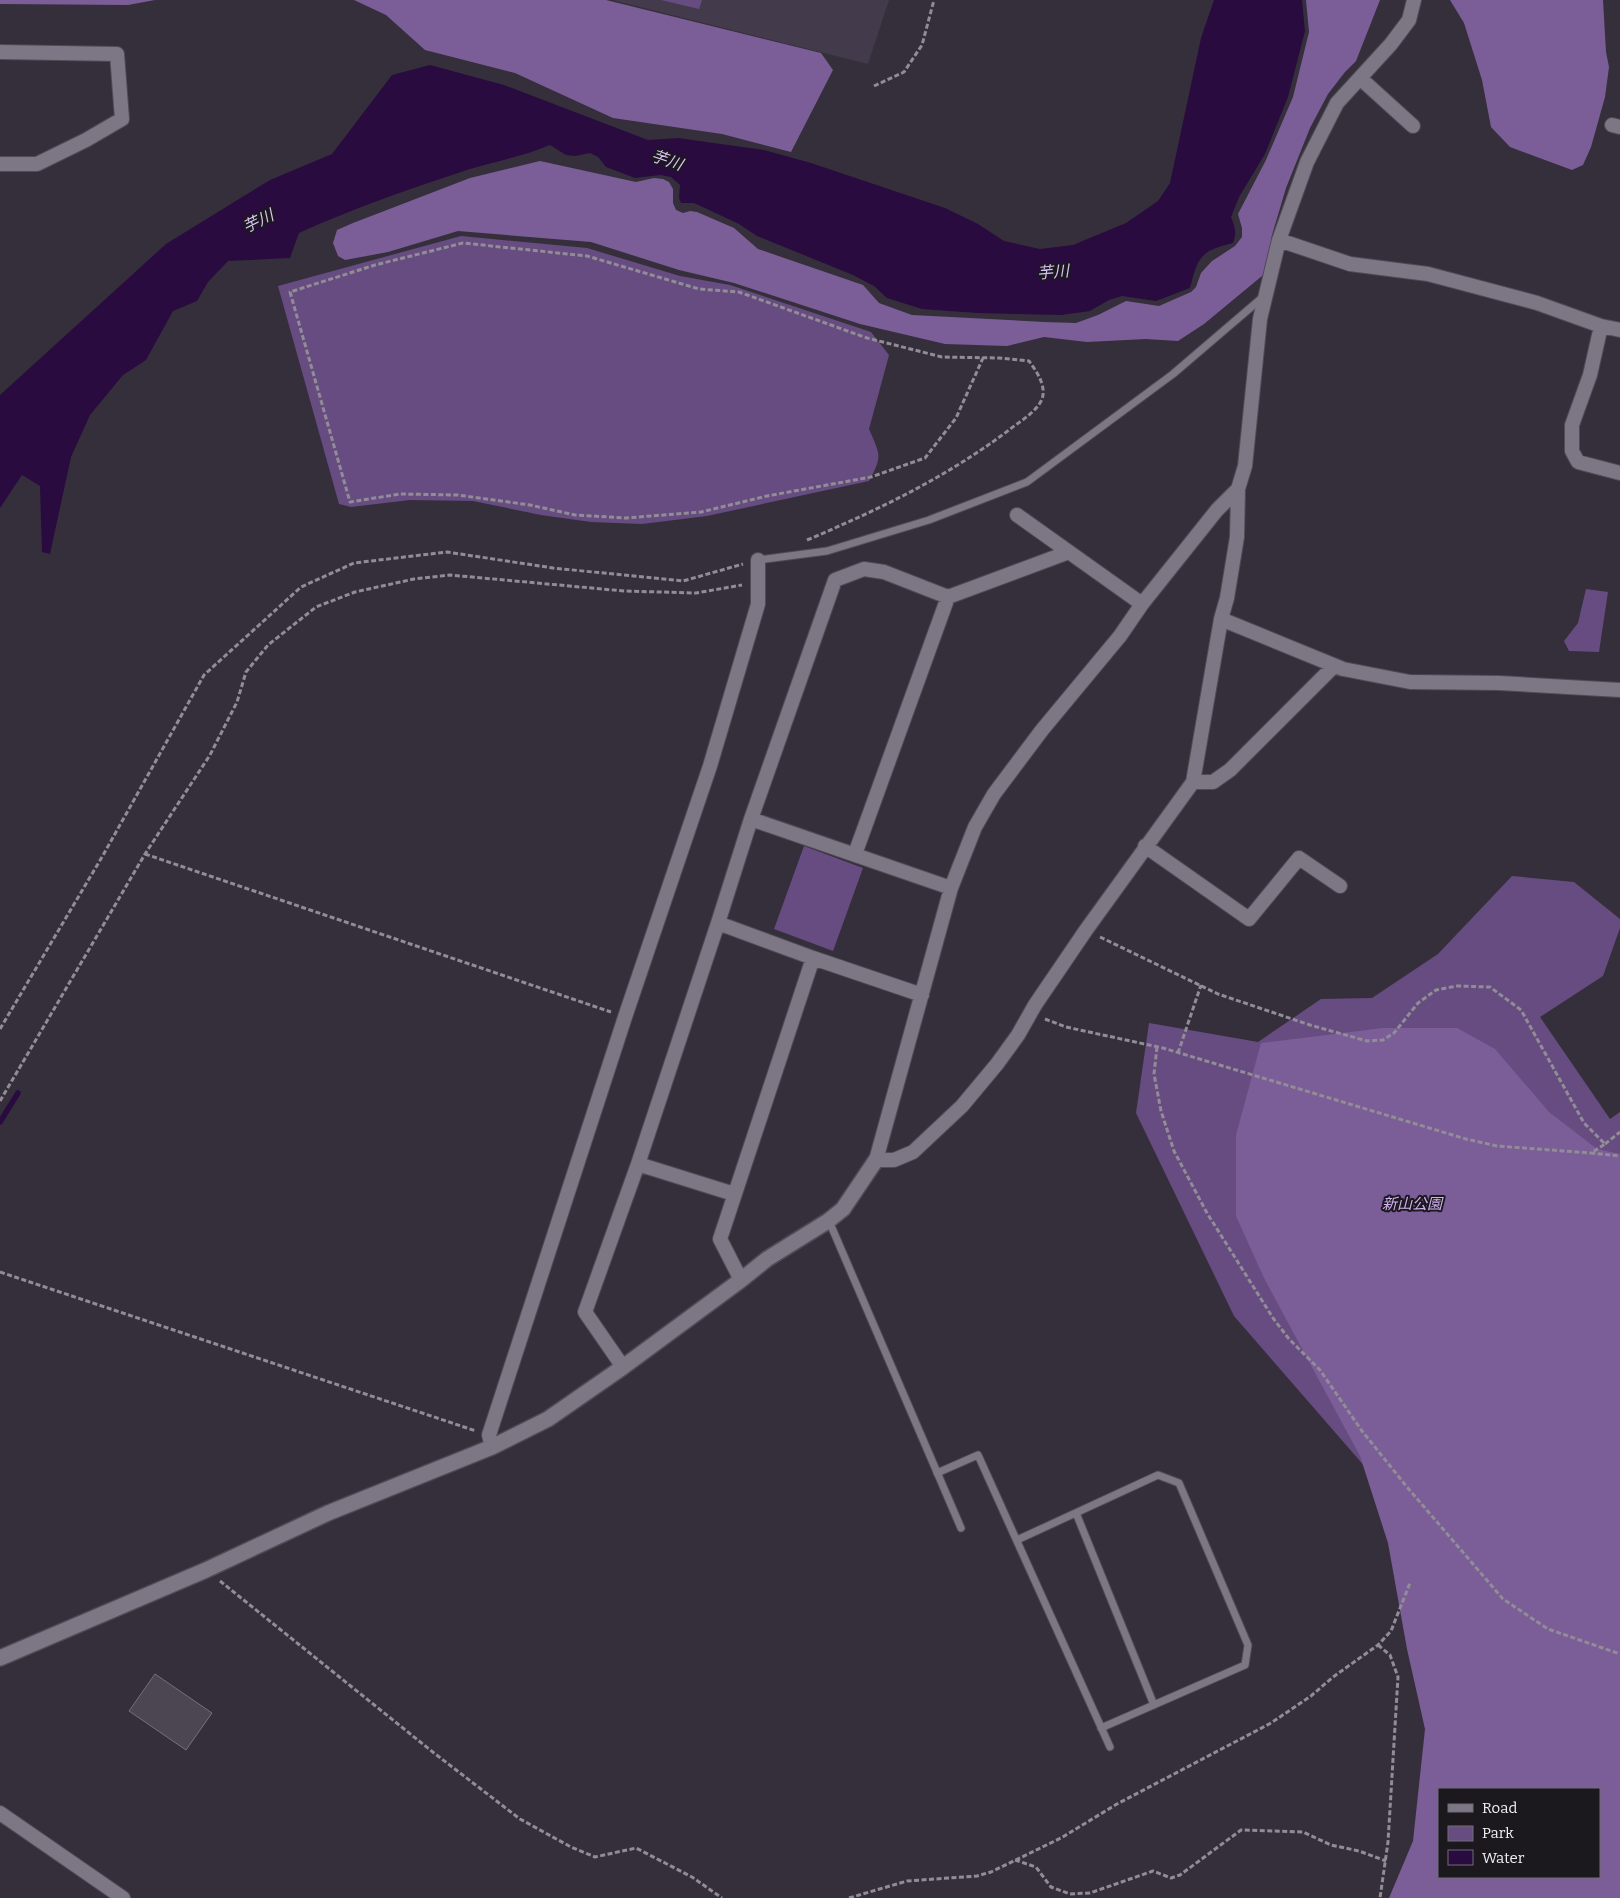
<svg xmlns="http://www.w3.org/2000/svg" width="1620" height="1898" viewBox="0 0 1620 1898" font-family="Bitter,'Noto Sans JP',serif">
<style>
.built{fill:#433a4b}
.green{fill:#674c81}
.forest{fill:#7b5e98;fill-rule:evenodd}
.water{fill:#290b3f}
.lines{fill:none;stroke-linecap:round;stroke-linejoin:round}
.stream{stroke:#290b3f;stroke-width:5.5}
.building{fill:#4c4653;stroke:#766f7e}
.lane-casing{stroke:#504b55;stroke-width:9}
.street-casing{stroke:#504b55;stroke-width:16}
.secondary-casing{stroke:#504b55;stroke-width:18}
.path{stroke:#918c96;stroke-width:3;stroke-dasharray:5 2.5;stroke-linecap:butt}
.lane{stroke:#7d7685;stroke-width:7}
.street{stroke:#7d7685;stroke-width:14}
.secondary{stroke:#7d7685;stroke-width:15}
.labels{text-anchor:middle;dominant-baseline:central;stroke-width:4;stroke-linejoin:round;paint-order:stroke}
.park-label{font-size:15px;font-style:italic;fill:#d3b1f5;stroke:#1b181e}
.water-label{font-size:16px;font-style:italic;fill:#dac2f5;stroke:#1b181e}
</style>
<rect width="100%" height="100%" fill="#352f3c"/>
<path class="built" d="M612 0H889L868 64Z"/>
<path class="green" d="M661 0H702L699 9Z
M461 236 587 248 680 276 730 285 871 332 889 355 869 429C880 455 883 455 869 481L707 516 642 524 591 522 541 515 473 501 410 500 351 507 339 504 278 286Z
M1586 589 1608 592 1599 652 1569 651 1564 641 1578 623Z
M804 846 863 868 833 951 774 929Z
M1512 876 1574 882 1620 919V928L1603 976 1540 1017 1610 1119 1620 1112V1681L1446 1560 1234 1316 1136 1113 1149 1023 1258 1042 1321 999 1372 998 1438 954Z"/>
<path class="forest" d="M0 0H155L128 5 0 4Z
M354 0H606L821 53 833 70 791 152 722 134 613 118 515 73 425 50 386 15Z
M1306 0H1380L1356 61 1345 72 1328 94 1310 128 1286 188 1272 235 1267 268 1262 276 1239 295 1204 324 1178 341 1146 339 1087 342 1044 337 1007 346 945 344 860 324 734 283 679 270 591 242 458 231 388 252 345 260 338 256 333 243 337 230 353 223 470 178 540 161 636 182 654 178 663 179 669 182 673 189V203L676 210 683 213 690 211 697 212 734 228 758 249 863 285 879 303 912 315 1044 322 1076 323 1098 315 1126 301 1159 306 1191 292 1196 287 1201 273 1212 261 1235 246 1242 237V228L1238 214 1266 160 1293 97 1309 32Z
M1450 0H1603L1606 52 1609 67 1605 97 1591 147 1583 165 1572 170 1510 147 1491 127 1482 80 1464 23Z
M1383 1028H1457L1495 1049 1549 1112 1597 1149 1620 1154V1898H1389L1413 1841 1425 1729 1407 1649 1388 1543 1360 1456 1264 1278 1236 1216V1135L1261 1043ZM1439 1789H1599V1877H1439Z"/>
<path class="water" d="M1214 0H1302L1305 31 1288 97 1265 154 1239 197 1231 217C1235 227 1237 233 1233 243 1200 251 1198 257 1190 288L1156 301 1122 296 1109 300 1090 311 1061 315 978 313 922 309 887 298 874 286 853 275 757 236 739 224 694 203H681L679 198 680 185 671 177 660 175 635 178 606 167 598 157 590 153 575 156 566 155 550 145C524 156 497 161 470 169 412 188 354 208 299 233L290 258 228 261 208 282 197 301 173 311 146 360 123 375 90 415 71 457 50 554 42 552 40 486 22 475 0 508V395L166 244 270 180 332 154 392 75 430 65 504 85 648 140 678 138 764 150 811 163 945 208 978 224 1004 241 1040 249 1073 245 1126 223 1158 201 1170 183 1201 38Z"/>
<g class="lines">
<path class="stream" d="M0 1122 18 1093"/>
</g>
<path class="building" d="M155 1674 212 1713 186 1750 129 1711Z"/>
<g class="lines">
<g class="lane-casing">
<path id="lane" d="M758 560 827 551 929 520 1027 482 1173 374 1263 297
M829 1221 961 1528
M937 1473 978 1455 1110 1747
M1076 1513 1154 1705
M1017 1540 1158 1475 1179 1483 1248 1645 1245 1665 1101 1728"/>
</g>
<g class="street-casing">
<path id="street" d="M0 52 117 54 122 119 86 140 37 164H0
M1360 78 1413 126
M1612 125 1620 127
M1279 240 1350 264 1428 274 1537 303 1601 326 1620 330
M1601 326 1590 375 1572 425V451L1578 462 1620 473
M1238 489 1217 510 1142 604 1120 636 1042 730 994 794 975 827 951 888 876 1160H894L913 1152 962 1106 997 1064 1018 1035 1035 1005 1086 930 1193 782 1221 619 1227 598 1237 537 1238 489 1245 466 1260 319 1279 240 1307 162 1337 103 1391 44 1409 20 1414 0
M1017 515 1142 604
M1221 619 1343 669 1410 682 1499 683 1620 690
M1193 782H1213L1230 770 1334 666
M751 819 951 888
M1145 846 1249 919 1299 858 1340 886
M855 854 948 597
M922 995 813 958 718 923 751 819 835 580 864 569 884 572 948 597 1069 552
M638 1164 734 1194
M741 1280 720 1239 813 958
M623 1367 585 1312 638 1164 718 923
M492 1447 489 1435 625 1017 710 766 758 604V560
M0 1813 123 1898"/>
</g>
<g class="secondary-casing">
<path id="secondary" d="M0 1658 206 1570 328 1513 492 1447 548 1419 623 1367 741 1280 767 1259 828 1221 843 1209 876 1160"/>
</g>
<path class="path" d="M874 86 904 72 922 45 934 0
M807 540C880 509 945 478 1009 430 1019 422 1033 414 1040 403 1049 389 1037 372 1029 361L999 358 942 357 867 338 739 292 699 289 587 256 463 243 375 265 290 292 350 502 400 494 458 495 530 505 575 515 626 518 701 512 767 496 871 477 925 458 956 418 983 358
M145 854 611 1012
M1100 937 1218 994 1310 1025 1367 1041 1383 1040 1394 1033 1418 1003 1436 990 1457 986 1490 987 1521 1010 1584 1123 1605 1144 1591 1153 1620 1156
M1045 1019 1066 1027 1163 1048 1466 1139 1497 1146 1591 1153
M0 1029 102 857 204 675 301 587 354 563 447 552 553 568 683 581 743 564
M1157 1047 1154 1074 1161 1111 1174 1151 1207 1213 1273 1318 1289 1339 1320 1370 1362 1431 1407 1487 1503 1599 1548 1629 1620 1654
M1178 1053 1201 985
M0 1101 145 854 210 755 237 702 246 672 268 645 316 607 355 592 414 579 450 575 624 591 696 593 742 585
M1605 1144 1620 1132
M0 1272 476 1431
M220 1581 434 1753 520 1819 571 1847 595 1857 636 1848 692 1877 722 1898
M1378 1645 1390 1655 1398 1677 1388 1842 1380 1898
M1015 1860 1036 1867 1051 1887 1070 1894 1090 1893 1153 1871 1171 1878 1180 1875 1241 1830 1303 1832 1331 1845 1359 1851 1386 1861
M849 1898 907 1881 977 1876 991 1872 1061 1838 1117 1804 1271 1723 1311 1696 1333 1677 1378 1645 1391 1631 1410 1583"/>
<use href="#lane" class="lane"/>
<use href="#street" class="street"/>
<use href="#secondary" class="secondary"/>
</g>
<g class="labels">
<g class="park-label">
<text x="1412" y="1204">新山公園</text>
</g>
<g class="water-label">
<text transform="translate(667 160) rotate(19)">芋川</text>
<text transform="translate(258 221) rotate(-26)">芋川</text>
<text transform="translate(1053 272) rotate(-5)">芋川</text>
</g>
</g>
<rect x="1438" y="1788" width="162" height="90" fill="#1b181e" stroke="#716e74"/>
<rect x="1448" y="1804" width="25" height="8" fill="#7d7685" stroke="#716e74"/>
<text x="1482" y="1813" font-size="15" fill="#f2eef6">Road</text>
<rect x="1448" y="1826" width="25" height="15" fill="#674c81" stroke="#716e74"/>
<text x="1482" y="1838" font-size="15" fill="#f2eef6">Park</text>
<rect x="1448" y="1850" width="25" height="15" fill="#290b3f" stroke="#716e74"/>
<text x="1482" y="1863" font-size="15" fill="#f2eef6">Water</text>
</svg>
